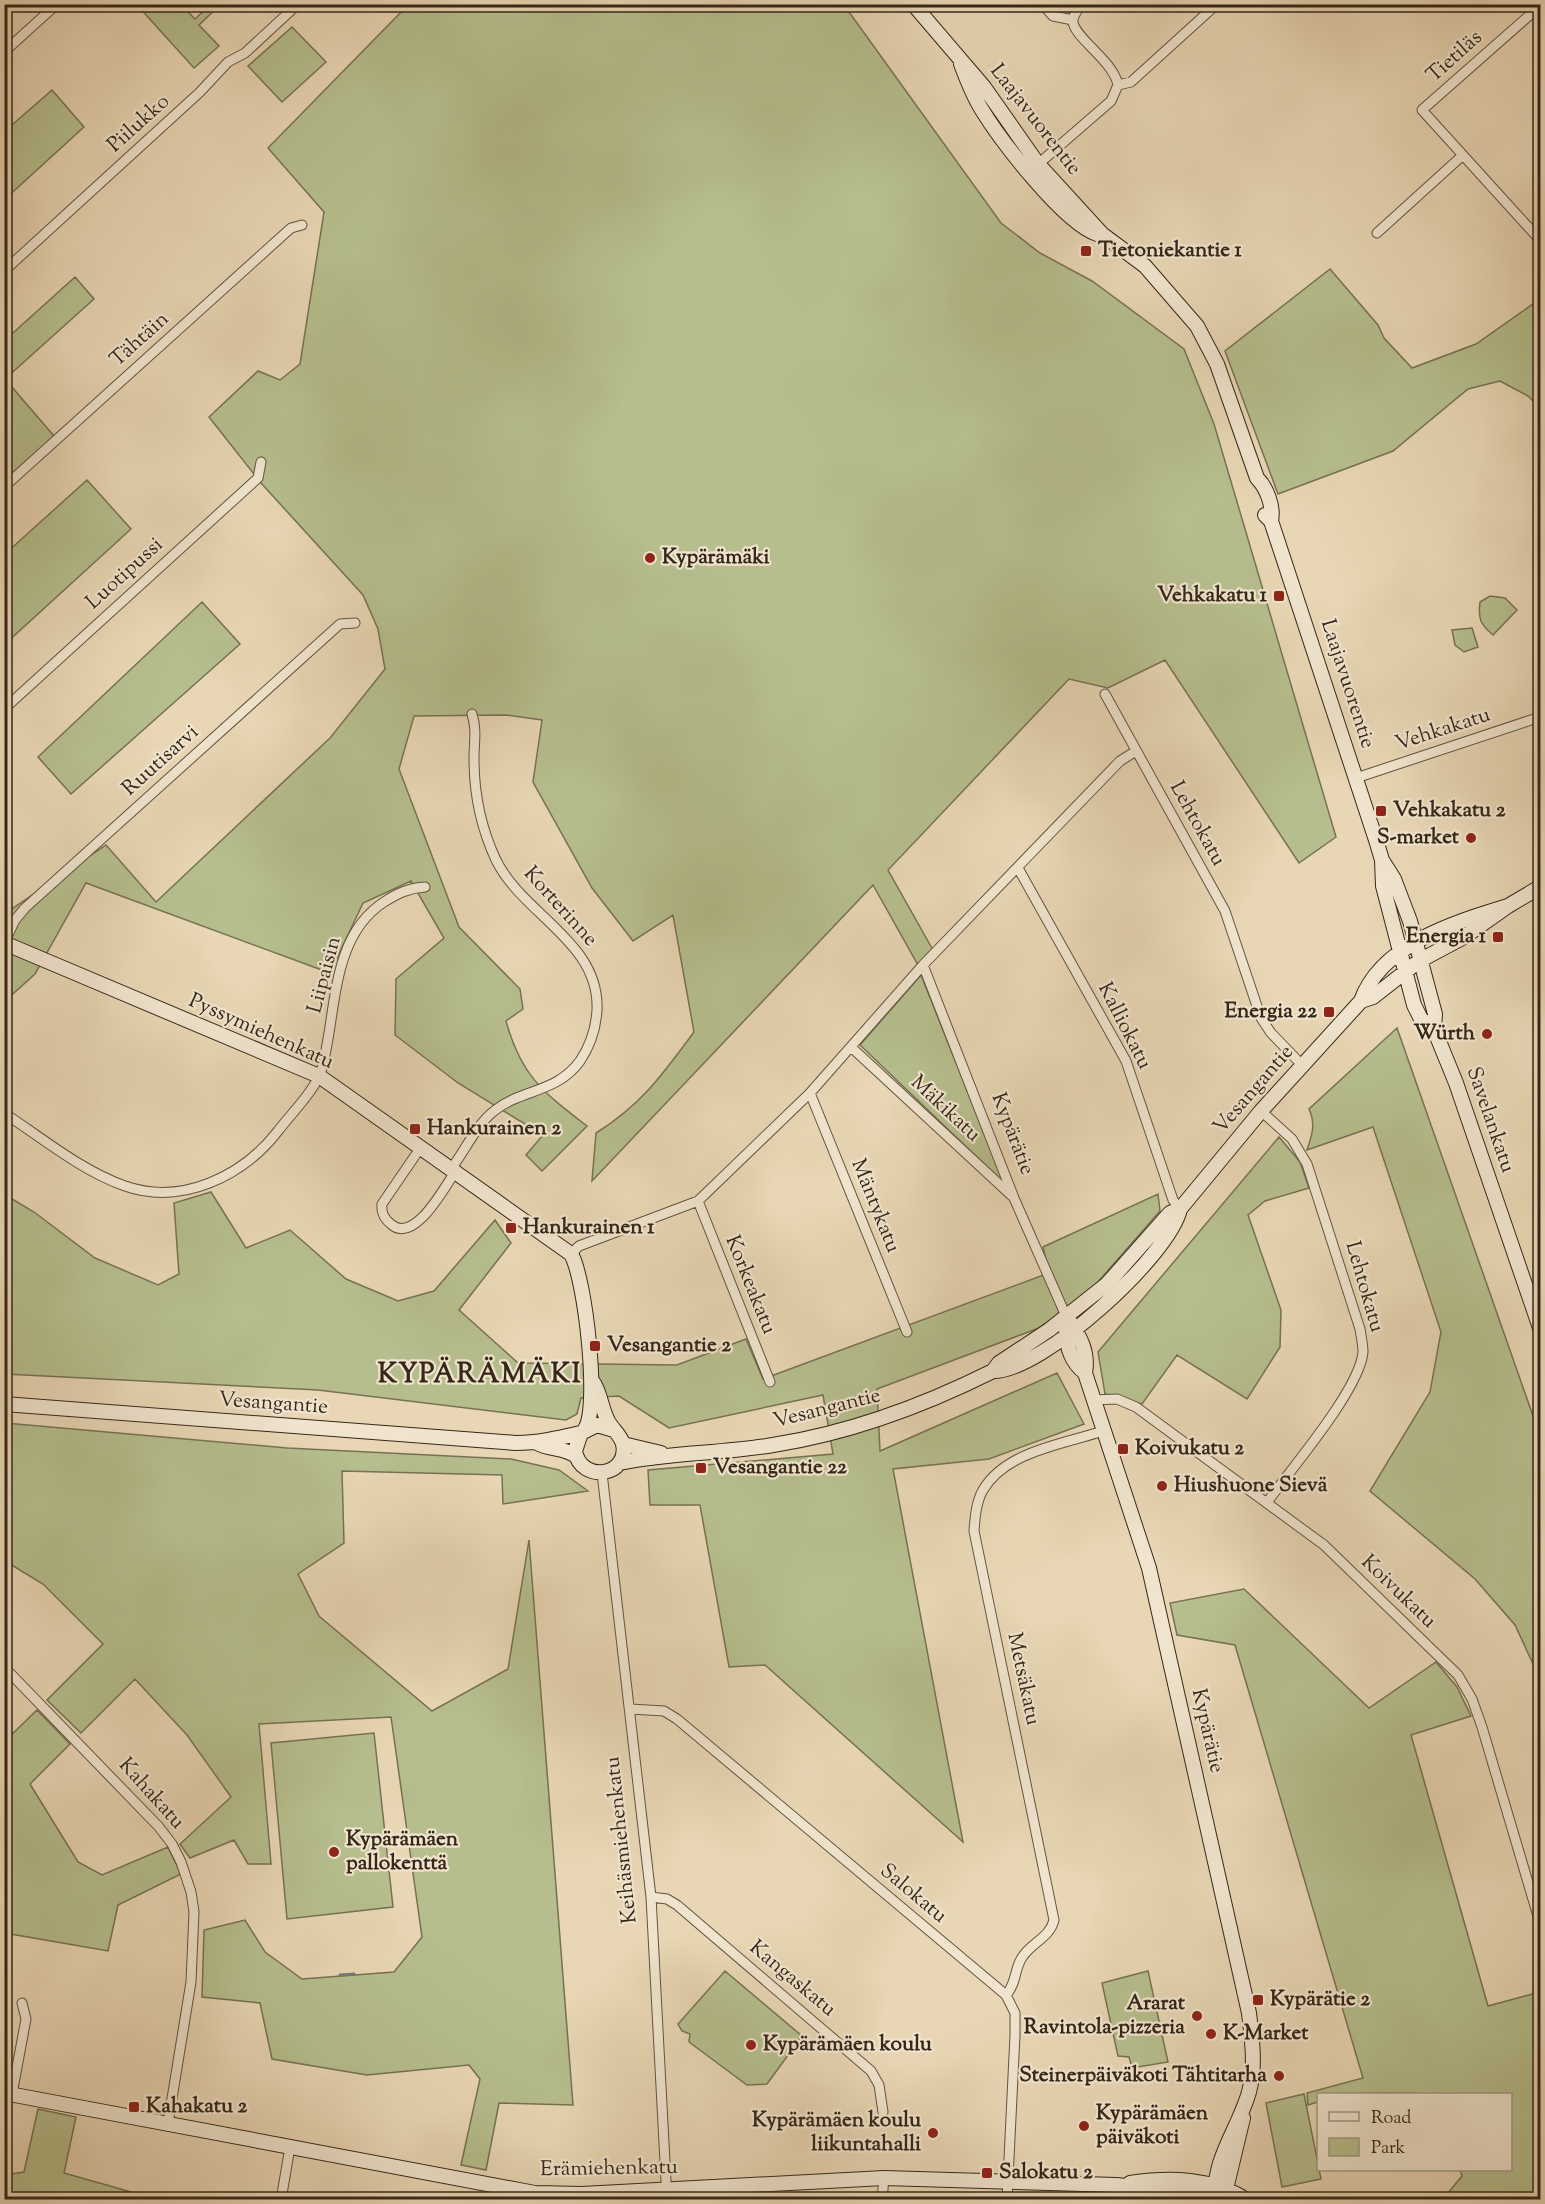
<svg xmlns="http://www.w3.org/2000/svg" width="1545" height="2204" viewBox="0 0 1545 2204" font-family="'Sorts Mill Goudy',serif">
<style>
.green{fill:#b6be8d;stroke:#767253;stroke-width:1.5}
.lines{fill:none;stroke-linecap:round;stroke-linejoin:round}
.stream{stroke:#727d78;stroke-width:3}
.street-casing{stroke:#625340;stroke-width:11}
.secondary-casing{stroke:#352719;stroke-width:16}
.street{stroke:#f0e4ce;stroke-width:9}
.secondary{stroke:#f0e4ce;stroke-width:14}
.poi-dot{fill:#8f2418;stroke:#f0e4ce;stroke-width:2}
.labels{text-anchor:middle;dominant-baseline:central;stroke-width:4.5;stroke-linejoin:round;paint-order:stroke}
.street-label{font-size:21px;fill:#352719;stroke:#f0e4ce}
.poi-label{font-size:21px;font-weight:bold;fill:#352719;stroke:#f0e4ce;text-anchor:start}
.district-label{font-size:27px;font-weight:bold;letter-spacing:1.5px;fill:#352719;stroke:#f0e4ce}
</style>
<rect width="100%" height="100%" fill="#e8d6b4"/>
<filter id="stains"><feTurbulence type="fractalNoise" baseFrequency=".00333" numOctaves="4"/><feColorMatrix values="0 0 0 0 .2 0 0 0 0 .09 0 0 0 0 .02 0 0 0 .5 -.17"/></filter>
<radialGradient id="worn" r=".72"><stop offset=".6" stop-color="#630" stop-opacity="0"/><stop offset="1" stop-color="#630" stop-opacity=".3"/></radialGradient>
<path class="green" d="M137 5H181L195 19 210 5H220L199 25 219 46 194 68Z
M408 5H844L1001 223 1040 253 1092 281 1184 349 1214 424 1336 837 1299 863 1165 660 1108 688 1069 679 888 870 933 950 918 965 873 885 592 1181 596 1133C641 1105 663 1074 694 1032L673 915 633 941 592 888 533 782 542 720 506 715 414 716 399 769 459 927 520 989 523 1009 506 1021C521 1076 543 1092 587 1126L542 1171 526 1155 543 1135 458 1083 395 1035 396 979 444 938 411 881 363 903 330 973 86 883 35 974 5 1001 4 903 10 910 106 845 156 902 330 738 385 669 378 629 363 595 261 483 209 417 258 371 280 380 300 364 324 212 268 148Z
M292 27 326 62 282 102 248 66Z
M52 90 84 127 5 199V131Z
M1330 269 1378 325 1384 338 1412 368 1476 344 1540 299V408L1528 396 1500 381 1468 389 1393 451 1278 494 1225 351Z
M75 277 94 299 5 379 54 436 5 485 4 341Z
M87 480 131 529 5 644V554Z
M1490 596 1505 598 1517 610 1493 635C1480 624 1478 619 1480 602Z
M202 602 240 644 71 794 38 757Z
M1472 628 1478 647 1464 652 1455 645 1452 630Z
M921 975 1004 1183 860 1045Z
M1397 1028 1540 1436V1679L1515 1625 1475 1579 1370 1491 1430 1392 1441 1332 1373 1127 1307 1150C1312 1135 1316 1124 1309 1109Z
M1279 1137 1300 1162 1309 1188 1265 1201 1248 1215 1281 1310 1280 1347 1247 1399 1177 1355 1142 1404 1105 1394 1098 1352Z
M211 1192 246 1248 290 1230 346 1279 398 1301 434 1291 495 1220 511 1243 459 1310 518 1363 677 1365 746 1339 763 1379 1049 1273 1043 1247 1158 1194 1160 1211 1090 1291 1039 1328 877 1389 880 1451 1057 1373 1084 1424 989 1459 893 1469 963 1842 765 1665 729 1667 700 1505H650L648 1470 833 1454 823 1395 669 1428 619 1396 581 1398 577 1414 566 1420 318 1390 5 1374 4 1194 34 1212 95 1258 158 1285 179 1274 174 1203Z
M5 1423 287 1448 511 1459 559 1470 588 1491 503 1504 502 1475 342 1471 344 1543 298 1574 319 1616 432 1711 508 1669 529 1540 573 2105 499 2103 486 2170 461 2165 480 2079 469 2065 367 2075 272 2059 260 2003 202 1997 204 1930 245 1920 265 1952 302 1979 394 1972 422 1937 391 1717 259 1724 271 1864H248L234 1840 190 1858 180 1844 231 1797 187 1735 135 1679 81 1733 47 1700 103 1644 43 1584 5 1561Z
M1244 1589 1369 1708 1436 1662 1457 1687 1471 1716 1411 1735 1488 2006 1540 1992V2199H1443L1462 2176 1460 2170H1510V2094H1417C1410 2091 1333 2094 1318 2094V2102L1308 2105 1307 2093 1363 2078 1235 1645 1177 1635 1170 1603Z
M37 1710 70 1744 30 1784 78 1862 102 1875 168 1847 181 1874 118 1905 108 1951 5 1933 4 1738 7 1739Z
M374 1733 393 1907 287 1919 271 1743Z
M725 1971 802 2036 767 2084 747 2085 689 2042 690 2034 682 2031 678 2024Z
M1148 1971 1168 2062 1132 2068 1129 2057 1118 2056 1102 1983Z
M1304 2094 1321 2179 1282 2187 1266 2103Z
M38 2109 76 2117 64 2173 156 2199H5V2175L24 2172Z"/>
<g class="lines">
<path class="stream" d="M340 1975 354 1974"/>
<g class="street-casing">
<path id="street" d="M1042 4 1053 16 1073 20
M1540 6 1422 110 1540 240
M4 52 57 4
M1118 85 1131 82 1217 4
M1036 166 1111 101 1118 85C1113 60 1073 37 1073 21 1073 15 1078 9 1082 4
M1377 233 1463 155
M4 271 200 92 228 62 245 53 298 4
M4 487 291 228 302 225
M1105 694 1225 911 1261 1018 1271 1033 1303 1066
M4 709 258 478 261 462
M1356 778 1540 717
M1018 868 1126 1061 1173 1200 1180 1209
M4 943 15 920 25 908 340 624 355 623
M923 965 1014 1198 1066 1316
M851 1047 1012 1196
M810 1093 907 1332
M1261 1111 1292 1139 1307 1164 1360 1329C1361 1336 1363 1345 1363 1352 1360 1389 1291 1469 1268 1501
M4 1113C42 1138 82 1171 125 1186 182 1206 243 1176 278 1131 290 1115 318 1087 322 1068 337 1013 330 937 384 902 398 893 409 888 425 887
M421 1147 382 1204C381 1213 384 1219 392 1225 415 1243 444 1188 455 1172
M451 1169C465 1151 476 1125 494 1111 521 1089 557 1093 580 1061 590 1046 596 1028 597 1010 600 942 523 915 496 860 481 828 474 794 474 759 474 742 477 730 472 714
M698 1201 770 1382
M571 1254 579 1246 698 1201 810 1093 923 965 1120 761 1136 751
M1093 1400 1117 1399 1136 1407 1324 1545 1458 1675 1472 1699 1482 1727 1540 1923
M602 1473 651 1897 667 2200
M4 1667 159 1827 172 1844 181 1862 191 1892 194 1912 191 1982 168 2123
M630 1709 664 1711 677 1719 1006 1995 1015 2013V2035L1007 2200
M651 1897 667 1899 677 1905 871 2071 879 2085 883 2112
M1006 1995C1017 1983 1014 1968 1023 1956 1033 1942 1050 1937 1054 1920L974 1531C975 1518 976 1502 983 1490 1006 1451 1064 1444 1103 1431
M12 2094 26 2019 22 2003
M726 2186 727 2200
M281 2200 290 2147
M882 2200 884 2178"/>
</g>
<g class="secondary-casing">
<path id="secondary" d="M913 4 984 87 1038 164 1102 234 1145 266 1197 326 1217 364 1257 478C1267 488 1274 507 1271 521
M961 64C967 80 973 96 982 110 1001 141 1064 223 1097 234
M1265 515 1271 521 1376 840 1382 860 1383 886 1414 1005 1421 1019 1434 1029
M1382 860 1394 879 1410 921 1435 1014 1434 1029 1456 1083 1540 1328
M4 943 319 1076 571 1254C585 1277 600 1407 585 1429
M1361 1001 1373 997 1419 961 1464 937 1508 906 1540 887
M1066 1316C1079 1335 1089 1350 1085 1373L1149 1568 1249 2013C1252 2039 1256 2066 1249 2092 1239 2128 1212 2160 1216 2198
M1066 1330C1067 1348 1071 1362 1085 1373
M993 1371C1042 1372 1170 1255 1180 1209
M593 1382C601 1394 601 1408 608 1421 612 1429 620 1434 623 1444 630 1476 581 1484 575 1451L581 1433 597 1425 614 1430
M4 1404 516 1443C538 1443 559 1438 581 1433
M537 1443C550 1450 563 1447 576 1456
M623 1444 661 1453
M619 1463C670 1452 721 1454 773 1445 850 1433 923 1406 993 1371L999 1363 1049 1330 1107 1284 1170 1213 1180 1209 1261 1111 1361 1001C1381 944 1456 922 1508 906
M4 2093 535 2193 582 2194 884 2178 1116 2185 1192 2193 1219 2200
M1130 2183C1171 2177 1211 2178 1247 2200
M1221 2193 1226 2189 1243 2118"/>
</g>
<use href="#street" class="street"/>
<use href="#secondary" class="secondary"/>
</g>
<g class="poi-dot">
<rect x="1080" y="245" width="12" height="12" rx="3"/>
<circle cx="650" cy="558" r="6"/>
<rect x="1273" y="590" width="12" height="12" rx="3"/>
<rect x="1375" y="805" width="12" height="12" rx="3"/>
<circle cx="1471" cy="838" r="6"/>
<rect x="1492" y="931" width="12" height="12" rx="3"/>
<rect x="1323" y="1006" width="12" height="12" rx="3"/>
<circle cx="1487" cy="1034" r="6"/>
<rect x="409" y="1123" width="12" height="12" rx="3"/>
<rect x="505" y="1222" width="12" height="12" rx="3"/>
<rect x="589" y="1340" width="12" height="12" rx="3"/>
<rect x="1117" y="1443" width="12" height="12" rx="3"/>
<rect x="695" y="1462" width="12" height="12" rx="3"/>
<circle cx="1162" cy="1486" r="6"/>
<circle cx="334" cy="1852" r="6"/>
<rect x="1252" y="1994" width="12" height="12" rx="3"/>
<circle cx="1197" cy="2016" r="6"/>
<circle cx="1211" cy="2034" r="6"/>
<circle cx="751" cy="2045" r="6"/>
<circle cx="1279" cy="2076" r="6"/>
<rect x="128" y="2101" width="12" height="12" rx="3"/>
<circle cx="1084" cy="2126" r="6"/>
<circle cx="933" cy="2133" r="6"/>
<rect x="981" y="2167" width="12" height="12" rx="3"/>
</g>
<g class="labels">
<g class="street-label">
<text transform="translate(1455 57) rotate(-42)">Tietiläs</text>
<text transform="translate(1035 120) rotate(52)">Laajavuorentie</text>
<text transform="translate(139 124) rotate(-42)">Piilukko</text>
<text transform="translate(140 340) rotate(-42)">Tähtäin</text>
<text transform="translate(125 574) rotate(-42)">Luotipussi</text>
<text transform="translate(1347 684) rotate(72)">Laajavuorentie</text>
<text transform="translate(1443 730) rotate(-18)">Vehkakatu</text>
<text transform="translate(161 761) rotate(-42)">Ruutisarvi</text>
<text transform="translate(1197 824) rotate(61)">Lehtokatu</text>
<text transform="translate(560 907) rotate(48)">Korterinne</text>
<text transform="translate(325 975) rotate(-75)">Liipaisin</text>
<text transform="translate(1124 1026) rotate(63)">Kalliokatu</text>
<text transform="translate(261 1032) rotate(24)">Pyssymiehenkatu</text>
<text transform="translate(1254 1090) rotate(-49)">Vesangantie</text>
<text transform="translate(945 1109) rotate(43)">Mäkikatu</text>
<text transform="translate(1490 1120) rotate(71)">Savelankatu</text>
<text transform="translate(1012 1134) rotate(69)">Kypärätie</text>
<text transform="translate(875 1206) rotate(68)">Mäntykatu</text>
<text transform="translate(750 1285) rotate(68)">Korkeakatu</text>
<text transform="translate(1364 1287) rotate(74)">Lehtokatu</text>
<text transform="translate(273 1404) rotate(4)">Vesangantie</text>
<text transform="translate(827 1409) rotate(-14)">Vesangantie</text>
<text transform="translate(1398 1592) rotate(44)">Koivukatu</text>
<text transform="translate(1023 1679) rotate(78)">Metsäkatu</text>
<text transform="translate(1207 1731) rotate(77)">Kypärätie</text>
<text transform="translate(151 1794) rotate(48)">Kahakatu</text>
<text transform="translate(622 1840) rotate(-96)">Keihäsmiehenkatu</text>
<text transform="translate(913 1894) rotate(40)">Salokatu</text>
<text transform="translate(792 1979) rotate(40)">Kangaskatu</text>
<text transform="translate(609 2169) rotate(-1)">Erämiehenkatu</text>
</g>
<g class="poi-label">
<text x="1098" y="251">Tietoniekantie 1</text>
<text x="662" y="558">Kypärämäki</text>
<text x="1267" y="596" text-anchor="end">Vehkakatu 1</text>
<text x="1393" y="811">Vehkakatu 2</text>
<text x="1459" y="838" text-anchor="end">S-market</text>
<text x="1486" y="937" text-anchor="end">Energia 1</text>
<text x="1317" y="1012" text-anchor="end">Energia 22</text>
<text x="1475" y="1034" text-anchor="end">Würth</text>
<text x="427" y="1129">Hankurainen 2</text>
<text x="523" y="1228">Hankurainen 1</text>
<text x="607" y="1346">Vesangantie 2</text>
<text x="1135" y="1449">Koivukatu 2</text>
<text x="713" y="1468">Vesangantie 22</text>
<text x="1174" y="1486">Hiushuone Sievä</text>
<text x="346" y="1840">Kypärämäen<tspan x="346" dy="24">pallokenttä</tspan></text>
<text x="1270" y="2000">Kypärätie 2</text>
<text x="1185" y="2004" text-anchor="end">Ararat<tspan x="1185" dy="24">Ravintola-pizzeria</tspan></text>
<text x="1223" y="2034">K-Market</text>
<text x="763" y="2045">Kypärämäen koulu</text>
<text x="1267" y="2076" text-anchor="end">Steinerpäiväkoti Tähtitarha</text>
<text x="146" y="2107">Kahakatu 2</text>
<text x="1096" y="2114">Kypärämäen<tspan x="1096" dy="24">päiväkoti</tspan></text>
<text x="921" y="2121" text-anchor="end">Kypärämäen koulu<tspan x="921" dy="24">liikuntahalli</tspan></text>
<text x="999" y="2173">Salokatu 2</text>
</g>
<g class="district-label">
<text x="480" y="1375">KYPÄRÄMÄKI</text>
</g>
</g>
<rect width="1545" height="2204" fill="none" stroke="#e8d6b4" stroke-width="24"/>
<rect x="6" y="6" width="1533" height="2192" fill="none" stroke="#352719" stroke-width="3"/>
<rect x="12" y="12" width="1521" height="2180" fill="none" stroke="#352719" stroke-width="1.5"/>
<rect x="1317" y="2093" width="195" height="78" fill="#f0e4ce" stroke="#a59886" stroke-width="1.5"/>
<rect x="1329" y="2112" width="30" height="9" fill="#f0e4ce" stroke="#a59886" stroke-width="1.5"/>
<text x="1371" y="2123" font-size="18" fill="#352719">Road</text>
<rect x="1329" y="2138" width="30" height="18" fill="#b6be8d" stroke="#a59886" stroke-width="1.5"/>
<text x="1371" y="2153" font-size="18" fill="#352719">Park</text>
<rect width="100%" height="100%" filter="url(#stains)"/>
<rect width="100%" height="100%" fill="url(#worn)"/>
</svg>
